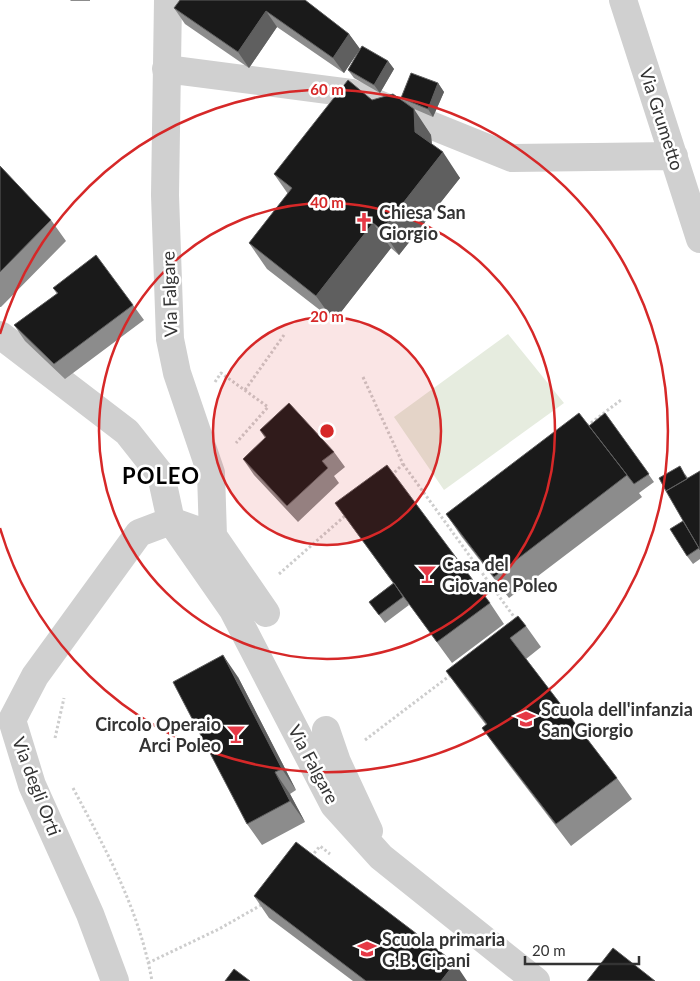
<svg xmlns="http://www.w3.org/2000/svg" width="700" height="981" viewBox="0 0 700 981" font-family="Lato,sans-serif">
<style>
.pitch{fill:#e6ecdf}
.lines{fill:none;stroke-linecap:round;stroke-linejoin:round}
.path{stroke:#cdcdcd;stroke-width:3;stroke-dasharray:2.5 2.5;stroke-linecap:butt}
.minor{stroke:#d0d0d0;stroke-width:28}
.wall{fill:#8c8c8c}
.shaded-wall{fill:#5f5f5f}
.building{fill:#1a1a1a;stroke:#5f5f5f}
.ring{fill:none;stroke:#d62828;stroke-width:2.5}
.labels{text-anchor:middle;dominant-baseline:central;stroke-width:5;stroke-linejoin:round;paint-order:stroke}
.street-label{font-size:18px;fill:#333;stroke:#fff}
.poi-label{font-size:18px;font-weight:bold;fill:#333;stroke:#fff;text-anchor:start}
.district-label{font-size:22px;font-weight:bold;letter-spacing:1px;fill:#000;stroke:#fff}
.centre{fill:#d62828;stroke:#fff;stroke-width:2.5}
.ring-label{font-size:15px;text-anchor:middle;font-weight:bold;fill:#d62828;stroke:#fff;stroke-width:5;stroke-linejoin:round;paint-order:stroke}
</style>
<rect width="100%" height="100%" fill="#fff"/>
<path class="pitch" d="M508 334 564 403 444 490 394 417Z"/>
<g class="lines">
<path class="path" d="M363 377 403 464 392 475
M215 382 221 373 268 407 236 443
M245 390 284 335
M587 426 621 400
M403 464 517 621
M279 574 346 515
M55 738 64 698
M365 740 452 674
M73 788C107 852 139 909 152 981
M311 857 320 846 330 854
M148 963 219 929 263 904"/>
<path class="minor" d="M168 0 165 195 170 339 177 373 211 473 213 536 171 521
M623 0 700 239
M166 69 351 93 512 158 674 156
M0 335 127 432 161 475 171 521 233 610 334 805 381 857 536 981
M213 536 266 613
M326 730 337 762 369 831
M115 981 90 914 32 785 12 720 35 676 139 533 171 521"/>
</g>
<path class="wall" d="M70 0H90V1H71Z
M305 0 349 34 360 49 388 61 394 69 380 93 354 78 348 70 358 52 344 73 277 27 249 68 185 24 174 8Z
M438 83 444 92 433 117 412 108 431 135 432 144 460 178 399 255 391 248 334 321 267 269 249 243 288 194 274 174 372 100 404 102 401 98Z
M0 166 51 220 66 241 1 307H0Z
M53 288 133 305 144 320 65 379 25 341 14 325 57 294Z
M605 413 654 482 639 493 642 497 509 598 461 536 446 514 589 426Z
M260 430 334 452 345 467 334 476 339 483 298 522 254 475 243 459 265 438Z
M700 471V559L693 564 687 556 683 521 685 474 688 478Z
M335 503 490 603 504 624 452 663 406 600 409 605 385 623 369 602 393 583Z
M526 626 541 647 526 659 617 778 632 799 571 846 497 749 482 728 486 725 461 692 446 671Z
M238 677 296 790 290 794 305 822 262 845 247 824Z
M254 896 467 981H353L269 918Z"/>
<path class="shaded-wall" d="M266 11 277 27 249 68 238 52Z
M349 34 360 49 344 73 333 58Z
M388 61 394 69 380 93 374 85Z
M438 83 444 92 433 117 428 109Z
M414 109 431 135 433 157 415 132Z
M443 152 460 178 399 255 382 230Z
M373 223 391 248 334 321 316 296Z
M223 655 238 677 296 790 282 769Z
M275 772 290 794 305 822 290 801Z
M455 963 467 981H441Z"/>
<path class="building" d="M180 0H305L349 34 333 58 266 11 238 52 174 8Z
M362 46 388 61 374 85 348 70Z
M411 73 438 83 428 109 401 98Z
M348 80 372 100 393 94 414 109 415 132 443 152 382 230 373 223 316 296 249 243 292 188 274 174Z
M0 166 51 220 0 272Z
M96 255 133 305 54 364 14 325 58 293 53 288Z
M289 403 334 452 322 461 328 468 287 506 243 459 266 437 260 430Z
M579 413 627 475 494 577 446 514Z
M605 413 649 474 634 484 589 426Z
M387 465 490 603 437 642 335 503Z
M680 466 687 479 666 491 659 478Z
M700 471V550L666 491Z
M683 521 699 548 687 556 670 529Z
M394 583 403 597 379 615 369 602Z
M518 616 526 626 510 638 617 778 556 824 482 728 487 724 446 671Z
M223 655 282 769 275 772 290 801 247 824 173 682Z
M296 842 455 963 441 981H366L254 896Z
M613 948 655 981H587Z
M234 969 250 981H225Z"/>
<circle cx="327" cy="431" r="114" fill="#d62828" fill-opacity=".12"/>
<g class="ring">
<circle cx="327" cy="431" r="114"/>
<circle cx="327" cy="431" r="228"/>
<path d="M0 334A341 341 0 1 1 0 528"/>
</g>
<defs>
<g id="church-bare" transform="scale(1.5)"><path d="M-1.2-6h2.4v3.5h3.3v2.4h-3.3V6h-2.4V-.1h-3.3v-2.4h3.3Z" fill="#e63946" stroke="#fff" stroke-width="2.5" paint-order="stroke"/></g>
<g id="bar-bare" transform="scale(1.5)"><path d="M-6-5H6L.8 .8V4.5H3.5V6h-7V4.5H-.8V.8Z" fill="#e63946" stroke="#fff" stroke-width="2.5" paint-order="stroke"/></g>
<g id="school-bare" transform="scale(1.5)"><path d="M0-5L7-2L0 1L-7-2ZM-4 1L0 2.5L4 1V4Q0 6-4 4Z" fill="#e63946" stroke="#fff" stroke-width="2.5" paint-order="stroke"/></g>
</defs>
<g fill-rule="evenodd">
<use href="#church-bare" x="364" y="222"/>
<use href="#bar-bare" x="427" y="574"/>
<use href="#school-bare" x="526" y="719"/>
<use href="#bar-bare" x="236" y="734"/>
<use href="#school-bare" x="367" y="949"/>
</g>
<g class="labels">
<g class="street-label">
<text transform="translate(662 119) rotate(72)">Via Grumetto</text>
<text transform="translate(169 294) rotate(-92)">Via Falgare</text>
<text transform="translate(314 764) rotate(62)">Via Falgare</text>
<text transform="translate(37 786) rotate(69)">Via degli Orti</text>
</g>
<g class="poi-label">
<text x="379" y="212">Chiesa San<tspan x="379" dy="21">Giorgio</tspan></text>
<text x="442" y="564">Casa del<tspan x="442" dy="21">Giovane Poleo</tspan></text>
<text x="541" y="709">Scuola dell'infanzia<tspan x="541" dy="21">San Giorgio</tspan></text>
<text x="221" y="724" text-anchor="end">Circolo Operaio<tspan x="221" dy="21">Arci Poleo</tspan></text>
<text x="382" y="939">Scuola primaria<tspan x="382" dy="21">G.B. Cipani</tspan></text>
</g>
<g class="district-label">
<text x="161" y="475">POLEO</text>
</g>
</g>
<circle cx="327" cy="431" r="8" class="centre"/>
<g class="ring-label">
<text x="327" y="95">60 m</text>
<text x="327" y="208">40 m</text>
<text x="327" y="322">20 m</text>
</g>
<path d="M525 956v8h114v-8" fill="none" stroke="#333333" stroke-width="2.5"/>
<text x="532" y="956" font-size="15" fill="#333333" stroke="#ffffff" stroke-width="4" paint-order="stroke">20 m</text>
</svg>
